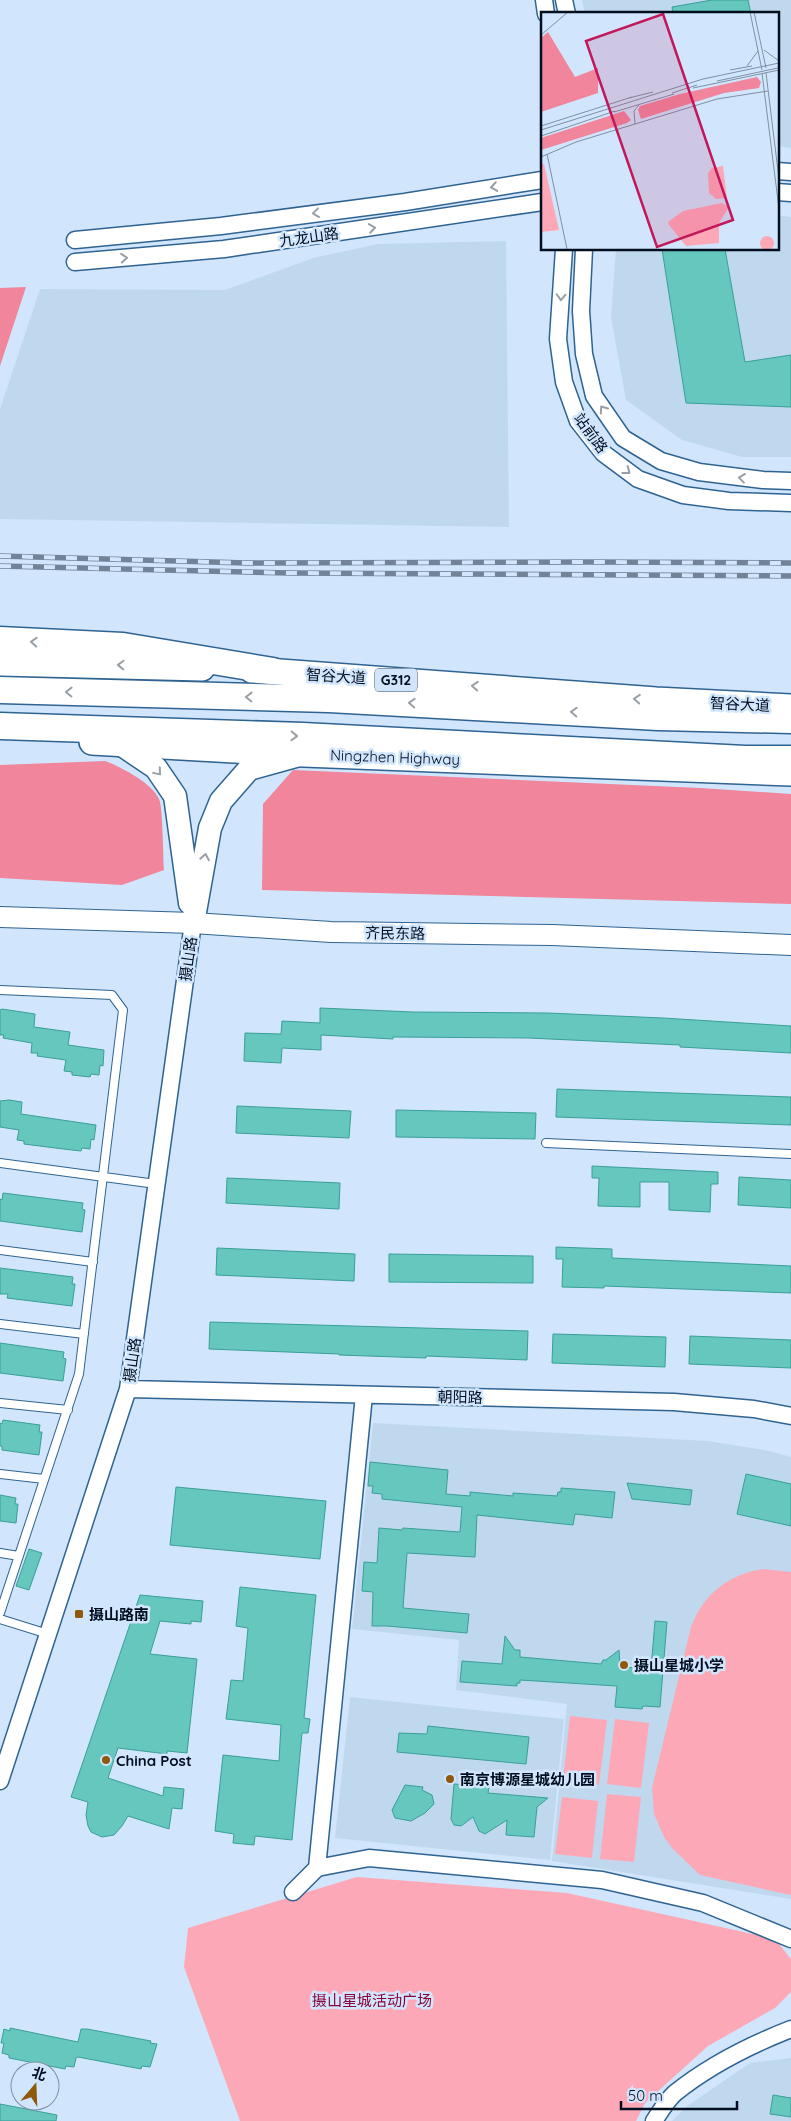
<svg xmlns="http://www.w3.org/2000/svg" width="791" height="2121" viewBox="0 0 791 2121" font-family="Quicksand,'Noto Sans SC',sans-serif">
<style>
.built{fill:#c0d8ee}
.green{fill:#fda8b7}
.forest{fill:#f0859b}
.building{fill:#65c7be;stroke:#399f97}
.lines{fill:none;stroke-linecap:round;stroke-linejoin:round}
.service-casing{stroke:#2f6391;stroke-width:10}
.minor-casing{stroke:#2f6391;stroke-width:19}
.tertiary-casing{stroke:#2f6391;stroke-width:22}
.secondary-casing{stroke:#2f6391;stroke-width:25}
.primary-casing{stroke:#2f6391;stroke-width:28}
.trunk-casing{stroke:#2f6391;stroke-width:29}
.service{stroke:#fff;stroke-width:8}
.minor{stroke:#fff;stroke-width:16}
.tertiary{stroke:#fff;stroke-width:20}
.secondary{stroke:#fff;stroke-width:22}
.primary{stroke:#fff;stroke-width:25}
.trunk{stroke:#fff;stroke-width:26}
.rail-casing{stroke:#728398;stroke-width:5.5}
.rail{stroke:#d1e6fc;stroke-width:4;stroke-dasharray:11;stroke-linecap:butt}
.oneway{stroke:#999fa6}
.poi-dot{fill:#8f590d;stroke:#d1e6fc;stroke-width:2}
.labels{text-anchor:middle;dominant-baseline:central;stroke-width:5;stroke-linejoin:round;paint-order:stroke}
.shield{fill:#d1e6fc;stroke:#3f4f62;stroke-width:1}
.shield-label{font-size:14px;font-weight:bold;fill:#000e20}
.street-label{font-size:15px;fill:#000e20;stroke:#d1e6fc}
.poi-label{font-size:15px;font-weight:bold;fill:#000e20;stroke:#d1e6fc;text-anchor:start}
.park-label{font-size:15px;fill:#890037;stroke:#d1e6fc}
.inset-road{fill:none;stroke:#7d90a4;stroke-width:1}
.view{fill:#c2185b;fill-opacity:0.15;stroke:#c2185b;stroke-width:2.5}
.inset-edge{fill:none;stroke:#000e20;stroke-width:2.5}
</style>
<rect width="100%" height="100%" fill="#d1e6fc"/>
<path class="built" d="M582 0H791V148L777 146V14H585Z
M777 215 791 217V457H742L682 440 626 400 611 317 616 249H777Z
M506 241 509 527 0 519V409L40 289 225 290 313 258 378 244Z
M373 1423 708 1441 770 1451 791 1457V1899L552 1861 567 1704 456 1690 459 1640 352 1629Z
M350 1697 564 1719 550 1860 335 1838Z
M791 2058V2121H672L687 2106 750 2063Z"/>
<path class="green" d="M763 1569 791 1572V1895L700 1875 672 1848 664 1837 654 1814 652 1788 691 1627C704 1594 727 1575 763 1569Z
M570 1716 607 1720 599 1785 563 1781Z
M615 1719 649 1723 641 1788 607 1784Z
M607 1794 641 1797 634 1862 600 1859Z
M562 1797 598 1801 592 1858 555 1854Z
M357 1877 567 1893 775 1939 791 1959V1992L775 2008 708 2046 645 2103 636 2121H240L184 1967 188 1928Z"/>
<path class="forest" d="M26 287 0 366V288Z
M105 761C121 767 152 783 159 799 163 807 163 858 164 870L122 885 0 878V765Z
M293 770 700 788 791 794V904L262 890 263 804Z"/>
<path class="building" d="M712 0H748L751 14H673L672 7Z
M662 249H725L745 362 791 355V407L686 403Z
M320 1008 413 1012 548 1013 663 1018 791 1026V1053L680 1047V1045L528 1038 393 1037V1039L321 1035V1050L282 1048 281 1063 244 1061 245 1033 281 1034 282 1021 320 1023Z
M2 1009 35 1014 34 1027 70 1032 68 1045 104 1050 103 1066 100 1065 99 1075 91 1074 90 1077 72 1075V1072L64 1071 66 1060 37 1056 38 1053H31L32 1043 3 1038 4 1035H0V1010Z
M557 1089 791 1097V1125L556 1117Z
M9 1100 22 1102 21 1114 96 1125 94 1140 91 1139 90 1149 82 1148 81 1151 63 1149 24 1144V1141L17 1140 19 1130 0 1127V1101Z
M237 1106 351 1111 349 1138 236 1133Z
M396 1110 536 1113 535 1139 396 1137Z
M592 1166 718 1172V1184H711L710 1212 669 1210V1182H640V1207L598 1206 599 1178H592Z
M739 1177 791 1180V1208L738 1205Z
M227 1178 340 1183 339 1209 226 1203Z
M3 1193 83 1203 82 1209 85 1210 82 1232 0 1221V1199L2 1200Z
M556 1247 612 1249V1258L791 1266V1293L604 1286V1288L562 1287 563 1259H556Z
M217 1248 355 1254 354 1281 216 1275Z
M389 1254 533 1256V1283L389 1282Z
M0 1268 73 1277 72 1284H75L72 1306 7 1298 8 1294H0Z
M210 1322 528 1331 527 1360 426 1356V1358L339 1355V1354L209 1349Z
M553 1334 666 1337 665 1367 552 1363Z
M690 1336 791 1340V1368L689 1364Z
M0 1343 64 1352 63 1358 66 1359 63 1381 0 1373Z
M3 1420 40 1425 39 1432H42L39 1455 2 1450V1446H0V1423L2 1424Z
M370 1462 448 1470 446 1494 470 1496V1492L513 1496V1493L557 1496 558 1492H561V1488L615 1492 612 1518 575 1514 573 1525 477 1515 475 1557 407 1553 403 1608 469 1614 467 1633 387 1626H372L373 1592 362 1591 364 1562 377 1563 379 1528 402 1530 403 1528 460 1532 462 1507 382 1499V1494L372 1493 373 1486H368Z
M746 1474 791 1484V1526L737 1514Z
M627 1483 692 1490 690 1505 632 1499Z
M176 1487 326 1501 320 1559 170 1545Z
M0 1495 16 1498 15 1504H18L16 1523 0 1521Z
M29 1549 42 1553 29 1590 16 1586Z
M240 1587 316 1595 304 1718 310 1719 308 1733H302L292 1840 255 1836 254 1845 233 1843 234 1834 215 1831 223 1755 279 1761 281 1725 226 1719 231 1680 243 1681 248 1628 236 1626Z
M140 1595 203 1601 201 1622 191 1621V1624L160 1621 150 1654 197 1659 187 1753 167 1751V1754L118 1748 108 1778 163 1796 164 1787 184 1789 182 1809 172 1808 169 1829 128 1816 122 1826 114 1835 102 1837 91 1832 88 1826 86 1815 88 1802 71 1797Z
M655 1621 667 1622 660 1707 643 1706 642 1709 615 1707 617 1686 520 1680V1683H517V1686L460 1682 462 1661 502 1664 505 1636 515 1650H520V1657L601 1664 603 1660H606L619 1650 620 1664H623V1667L651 1669Z
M428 1726 529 1737 526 1764 397 1752 399 1733 427 1734Z
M454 1784 489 1787 488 1793 548 1798 537 1807 534 1837 506 1835 507 1820 485 1834 479 1831 473 1817 461 1826 454 1825 451 1819Z
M405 1785 423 1787 422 1790 432 1795 434 1804 425 1813 411 1821 395 1818 392 1810Z
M10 2028 78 2042 81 2029H87L151 2041 150 2043 157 2044 150 2067 142 2066 141 2069 78 2057 76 2058 74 2067 66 2066 65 2069 9 2058V2055L2 2053 4 2043H1L4 2029 10 2031Z
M773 2095 791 2098V2117L770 2114Z
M0 2104 57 2115 56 2121H0Z"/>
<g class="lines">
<g class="service-casing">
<path id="service" d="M0 990 112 995 123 1010 79 1374 0 1613
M546 1143 791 1154
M0 1163 156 1184
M0 1250 93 1262
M0 1324 84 1334
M0 1403 68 1410
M0 1474 44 1479
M0 1553 19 1556
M0 1619 48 1634"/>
</g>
<g class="minor-casing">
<path id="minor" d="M544 0 546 14
M564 0 567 14
M777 171 791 172
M777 192 791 193
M75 240 221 226 405 202 542 180
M564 249 558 339 564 382 578 421 603 453 638 479 683 495 729 501 791 503
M584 249 581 311 584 354 594 396 623 438 661 461 699 472 763 480 791 481
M75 262 224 249 542 202
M128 1389 674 1402 754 1409 791 1416
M0 1781 128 1389 193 923
M317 1868 364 1395
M293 1892 317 1868 369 1858 602 1880 703 1903 791 1939
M654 2121C660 2112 667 2100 675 2093 710 2065 750 2045 791 2029"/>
</g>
<g class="tertiary-casing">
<path id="tertiary" d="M0 917 193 923 331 932 552 935 791 945"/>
</g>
<g class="secondary-casing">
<path id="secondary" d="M119 743 156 768 175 796 190 903
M193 923 210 828 221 801 249 769 296 756"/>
</g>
<g class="primary-casing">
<path id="primary" d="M0 663 202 668
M252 670 656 700 791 707
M92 742 304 754 791 773"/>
</g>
<g class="trunk-casing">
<path id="trunk" d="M0 640 123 646 273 671
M0 690 329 699 658 717 791 720
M0 726 303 736 745 759H791"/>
</g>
<use href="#service" class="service"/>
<use href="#minor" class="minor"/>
<use href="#tertiary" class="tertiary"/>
<use href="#secondary" class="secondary"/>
<use href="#primary" class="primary"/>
<use href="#trunk" class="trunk"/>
<g class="rail-casing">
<path id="rail" d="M0 556 247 563 591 562 791 563
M0 566 290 573 791 576"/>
</g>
<use href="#rail" class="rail"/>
</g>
<defs><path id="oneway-chevron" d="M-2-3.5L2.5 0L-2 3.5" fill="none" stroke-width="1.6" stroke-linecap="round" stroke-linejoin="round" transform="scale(1.25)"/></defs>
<g class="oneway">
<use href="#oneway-chevron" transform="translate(494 187) rotate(171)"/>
<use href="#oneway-chevron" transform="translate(316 213) rotate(173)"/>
<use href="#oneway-chevron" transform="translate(372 228) rotate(-9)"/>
<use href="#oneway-chevron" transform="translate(124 258) rotate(-5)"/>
<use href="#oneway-chevron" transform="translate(561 297) rotate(93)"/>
<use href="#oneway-chevron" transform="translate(603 409) rotate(-125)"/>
<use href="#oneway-chevron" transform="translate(627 471) rotate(37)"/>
<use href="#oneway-chevron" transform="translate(742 478) rotate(-173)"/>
<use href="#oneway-chevron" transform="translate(34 642) rotate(-177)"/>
<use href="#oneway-chevron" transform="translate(121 665) rotate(-178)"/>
<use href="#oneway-chevron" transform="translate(475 686) rotate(-176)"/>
<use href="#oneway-chevron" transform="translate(69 692) rotate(-179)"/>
<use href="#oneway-chevron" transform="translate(249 697) rotate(-179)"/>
<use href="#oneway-chevron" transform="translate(637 699) rotate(-176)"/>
<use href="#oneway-chevron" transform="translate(412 703) rotate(-177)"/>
<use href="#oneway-chevron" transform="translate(574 712) rotate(-177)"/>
<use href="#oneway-chevron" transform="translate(294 736) rotate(2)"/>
<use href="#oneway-chevron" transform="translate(158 772) rotate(50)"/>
<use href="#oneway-chevron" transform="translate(205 857) rotate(-80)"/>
</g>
<g class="poi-dot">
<rect x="74" y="1609" width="10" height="10" rx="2.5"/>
<circle cx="624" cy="1665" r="5"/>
<circle cx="106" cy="1760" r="5"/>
<circle cx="450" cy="1779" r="5"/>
</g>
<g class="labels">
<rect class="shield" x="375" y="668.5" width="42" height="23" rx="4"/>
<g class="shield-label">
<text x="396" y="680">G312</text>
</g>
<g class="street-label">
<text transform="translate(309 237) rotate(-8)">九龙山路</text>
<text transform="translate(591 433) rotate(54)">站前路</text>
<text transform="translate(336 676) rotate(4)">智谷大道</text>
<text transform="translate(740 704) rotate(3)">智谷大道</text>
<text transform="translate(395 757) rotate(2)">Ningzhen Highway</text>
<text transform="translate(395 933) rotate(1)">齐民东路</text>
<text transform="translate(188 959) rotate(-82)">摄山路</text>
<text transform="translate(132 1360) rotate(-82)">摄山路</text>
<text transform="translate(460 1397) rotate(1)">朝阳路</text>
</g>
<g class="poi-label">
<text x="89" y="1614">摄山路南</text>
<text x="634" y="1665">摄山星城小学</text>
<text x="116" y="1760">China Post</text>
<text x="460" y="1779">南京博源星城幼儿园</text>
</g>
<g class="park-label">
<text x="372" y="2000">摄山星城活动广场</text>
</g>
</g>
<g transform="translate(541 12)">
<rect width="238" height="238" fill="#d1e6fc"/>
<path d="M0 151 3 152 18 218 0 220ZM182 154 186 186 175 187 168 181 167 161 171 156ZM181 191 188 195 178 211V231L145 234 128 213 127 210 142 199ZM219 231a7 7 0 1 1 14 0a7 7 0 1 1-14 0Z" fill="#fda8b7"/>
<path d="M7 20 34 65 57 56V81L0 100V26ZM216 65 220 70 218 76 183 81 100 107 97 98 99 94 139 82ZM83 99 90 108 86 111 0 138V126Z" fill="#f0859b"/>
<path class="inset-road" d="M209 0 221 58M213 0 225 56M0 23 27 0M223 38 238 49M206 54 217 39M189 58 211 54M221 61 238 197M225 61 238 167M176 69 237 56M152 76 238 58M131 81 156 73M88 86 112 80M73 100 133 82M94 112 93 99 98 93M0 114 91 85M0 118 162 67 238 51M0 124 74 99M6 142 26 237M0 145 35 130 176 87 227 79"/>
<path class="view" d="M122 2 192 208 116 235 45 29Z"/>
<rect width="238" height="238" class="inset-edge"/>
</g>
<g transform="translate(35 2086) rotate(19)"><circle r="24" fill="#d1e6fc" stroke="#7d90a4"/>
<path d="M0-4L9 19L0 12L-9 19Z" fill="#8f590d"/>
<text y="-8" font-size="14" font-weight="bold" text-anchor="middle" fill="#000e20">北</text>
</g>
<path d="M621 2101v8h116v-8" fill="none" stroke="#000e20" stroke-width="2.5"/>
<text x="628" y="2101" font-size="15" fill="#000e20" stroke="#d1e6fc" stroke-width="4" paint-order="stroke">50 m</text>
</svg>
